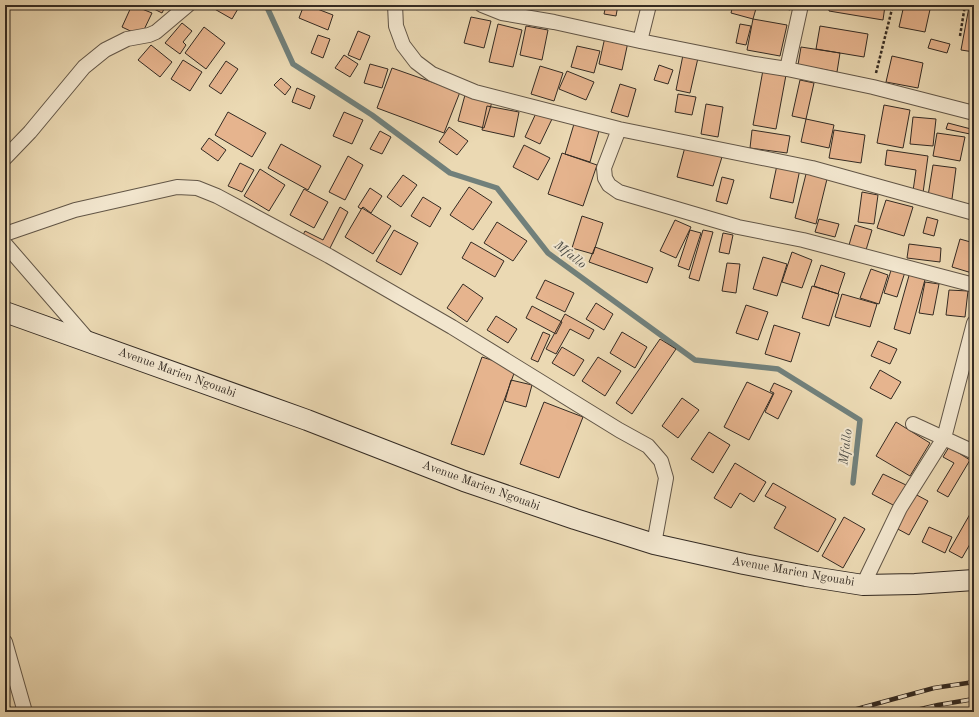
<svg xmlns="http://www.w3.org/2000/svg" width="979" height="717" viewBox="0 0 979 717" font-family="'Old Standard TT',serif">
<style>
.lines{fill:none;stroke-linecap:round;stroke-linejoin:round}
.stream{stroke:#71807b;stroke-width:5.5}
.building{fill:#e6b48e;stroke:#342b23}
.street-casing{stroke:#625647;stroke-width:16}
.secondary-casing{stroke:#342b23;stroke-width:22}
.path{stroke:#342b23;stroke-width:2.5;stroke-dasharray:3 2;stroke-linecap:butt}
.street{stroke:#f2e6ce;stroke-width:14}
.secondary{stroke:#f2e6ce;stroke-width:20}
.rail-casing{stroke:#342b23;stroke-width:4.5}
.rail{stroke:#f2e6ce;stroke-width:3;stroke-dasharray:9;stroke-linecap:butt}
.labels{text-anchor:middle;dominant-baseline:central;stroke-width:4;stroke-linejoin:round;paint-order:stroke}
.street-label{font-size:12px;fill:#342b23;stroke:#f2e6ce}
.water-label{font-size:13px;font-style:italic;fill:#4e4e48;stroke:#f2e6ce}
</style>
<rect width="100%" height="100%" fill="#ebd9b3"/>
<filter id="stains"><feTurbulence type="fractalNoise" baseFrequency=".005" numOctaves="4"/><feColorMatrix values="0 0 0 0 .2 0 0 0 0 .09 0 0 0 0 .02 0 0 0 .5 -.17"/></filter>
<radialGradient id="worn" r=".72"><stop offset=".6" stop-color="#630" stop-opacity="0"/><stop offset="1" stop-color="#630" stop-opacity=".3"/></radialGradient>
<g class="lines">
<path class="stream" d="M266 5 293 64 372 115 450 173 497 188 548 253 695 360 778 369 860 420 853 483"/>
</g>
<path class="building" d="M132 5 152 13 141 36 122 27Z
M146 5H166L162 13Z
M212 5H235L239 7 232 19 211 7Z
M304 5H307L333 15 328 30 299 18Z
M606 5H618L616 16 604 14Z
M733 5H757L753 19 731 13Z
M771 5H791L790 10Z
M829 5H876L885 6 883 20 829 11Z
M904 5H931L925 32 899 27Z
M969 7 974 8V52L961 50Z
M471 17 491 21 484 48 464 43Z
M753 19 787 25 780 56 747 50Z
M182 23 192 31 183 42 186 45 180 54 165 43Z
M498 24 522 30 513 67 489 62Z
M740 24 751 26 746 45 736 43Z
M526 26 548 30 542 60 520 55Z
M820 26 868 34 864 57 816 49Z
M204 27 225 43 206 69 185 53Z
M358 31 370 36 360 60 348 55Z
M318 35 330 39 323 58 311 53Z
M605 37 628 42 622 70 599 64Z
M931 39 950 44 947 53 928 48Z
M151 45 172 62 160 77 138 60Z
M577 46 600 51 594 73 571 67Z
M801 47 840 53 837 72 798 65Z
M344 55 358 64 350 77 335 68Z
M683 55 698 58 690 93 676 90Z
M892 56 923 63 918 88 886 82Z
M183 60 202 72 190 91 171 79Z
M226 61 238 69 221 94 209 86Z
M370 64 388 69 382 88 364 83Z
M659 65 673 70 668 84 654 80Z
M540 66 563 73 554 101 531 94Z
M392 68 460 92 444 133 377 108Z
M763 70 786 75 776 129 753 125Z
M567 71 594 82 586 100 559 89Z
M281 78 291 87 285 95 274 85Z
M800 80 814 83 806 119 792 116Z
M620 84 636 89 628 117 611 112Z
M297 88 315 96 310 109 292 102Z
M678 94 696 97 692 115 675 112Z
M465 95 492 102 484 128 458 121Z
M706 104 723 107 718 137 701 134Z
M884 105 910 110 903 148 877 143Z
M487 106 519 112 514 137 482 130Z
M537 111 552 119 540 144 525 137Z
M228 112 266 133 252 157 215 135Z
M344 112 363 120 352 144 333 136Z
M913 117 936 119 933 146 910 144Z
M806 119 834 125 829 148 801 142Z
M948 123 971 129 970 134 946 129Z
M574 124 599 131 590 162 565 154Z
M449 127 468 141 457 155 439 142Z
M752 130 790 136 787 153 750 148Z
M834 130 865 135 861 163 829 158Z
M380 131 391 137 382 154 370 149Z
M937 133 965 137 960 161 933 156Z
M209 138 226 150 218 161 201 149Z
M281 144 321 166 308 190 268 168Z
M524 145 550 158 538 180 513 167Z
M685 147 722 157 713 186 677 177Z
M887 150 928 156 923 193 913 191 916 170 885 165Z
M562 153 597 165 583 206 548 194Z
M348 156 363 165 345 200 329 192Z
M240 163 254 170 242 192 228 186Z
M777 165 800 169 793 203 770 198Z
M933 165 956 168 952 199 928 196Z
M260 169 285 185 269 211 244 196Z
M807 170 828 175 816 224 795 218Z
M403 175 417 185 401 207 387 197Z
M722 177 734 180 727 204 716 201Z
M469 187 492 202 473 230 450 215Z
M370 188 382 196 371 213 363 207 361 209 358 207Z
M304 189 328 202 314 228 290 215Z
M862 192 878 195 874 224 858 222Z
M423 197 441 208 430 227 411 216Z
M886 200 913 207 904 236 877 228Z
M340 207 348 212 328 252 301 239 305 231 323 240Z
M362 208 391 226 373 254 345 237Z
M582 216 603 223 593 254 572 248Z
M927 217 938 220 934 236 923 233Z
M819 219 839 224 835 237 815 232Z
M675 220 691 227 676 258 660 251Z
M497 222 527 241 513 261 484 243Z
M855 225 872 230 866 250 849 245Z
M394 230 418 243 401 275 376 261Z
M690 230 701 233 689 270 678 266Z
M703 230 713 232 699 281 689 278Z
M723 233 733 235 729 254 719 252Z
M960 239 974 243V266L972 273 952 267Z
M471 242 504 261 495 277 462 258Z
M909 244 941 248 940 262 907 258Z
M595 247 653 268 647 283 589 262Z
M792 252 812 260 802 288 782 282Z
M763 257 787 264 777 296 753 289Z
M727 263 740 264 736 293 722 291Z
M821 265 845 273 838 294 814 286Z
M892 267 905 272 897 297 884 293Z
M871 269 888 275 879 304 860 298Z
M910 272 926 276 910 334 894 329Z
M545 280 574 293 565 312 536 298Z
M925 282 939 284 933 315 919 313Z
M463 284 483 298 467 322 447 308Z
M812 286 839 294 829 326 802 318Z
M949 290 968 291 965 317 946 315Z
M842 294 877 304 870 327 835 317Z
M596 303 613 314 604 330 586 319Z
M746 305 768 312 758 340 736 333Z
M532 306 562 322 556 334 526 318Z
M565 314 594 330 589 339 570 329 556 354 546 349Z
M496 316 517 329 508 343 487 330Z
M774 325 800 333 791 362 765 354Z
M543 332 550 335 538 362 531 359Z
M622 332 647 347 635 368 610 353Z
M660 339 676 349 632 414 616 403Z
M878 341 897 349 890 364 871 356Z
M562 347 584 360 574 376 552 363Z
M482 357 516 368 484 455 451 444Z
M598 357 621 371 605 396 582 381Z
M880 370 901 382 891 399 870 388Z
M511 380 532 385 526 407 505 401Z
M747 382 773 394 749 440 724 427Z
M774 383 792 391 778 419 765 412 774 393 770 391Z
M682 398 699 410 678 438 662 426Z
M544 402 583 417 559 478 520 464Z
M896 422 930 443 910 476 876 456Z
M709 432 730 445 713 473 691 459Z
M949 447 970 460 948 497 937 491 954 463 943 457Z
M735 463 766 482 754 502 740 493 731 508 714 498Z
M883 474 906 485 895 506 872 494Z
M773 483 836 519 818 552 774 528 786 507 765 496Z
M913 493 928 501 909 535 894 527Z
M974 507V537L962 558 949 551Z
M844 517 865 529 843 568 822 556Z
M929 527 952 537 945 553 922 542Z
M9 704 12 712H5V705Z"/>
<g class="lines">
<g class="street-casing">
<path id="street" d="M395 5 396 26 403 45 416 62 432 74 475 92 619 129 812 168 974 213
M482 5 502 13 554 22 640 41 755 64 787 69 873 87 974 113
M640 41 649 5
M787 69 801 5
M619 129 604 168 605 178 609 185 619 192 738 227 803 240 974 285
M5 158 30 132 84 67 105 50 127 39 149 35 156 32 188 5
M5 234 75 210 177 187 197 188 217 196 329 256 452 327 619 430 648 446 661 461 666 478 654 544
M5 244 90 342
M913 424 974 452
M863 585 900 508 944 438 974 323
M5 642 25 712"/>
</g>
<g class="secondary-casing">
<path id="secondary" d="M5 312 307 420 464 481 575 519 654 544 744 564 806 576 863 585 915 584 974 580"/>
</g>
<path class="path" d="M960 36 965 5
M876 73 893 5"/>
<use href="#street" class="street"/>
<use href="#secondary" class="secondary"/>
<g class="rail-casing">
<path id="rail" d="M846 712 934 688 974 682
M908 712 938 705 974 699"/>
</g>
<use href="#rail" class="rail"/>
</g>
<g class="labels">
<g class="street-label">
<text transform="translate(177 373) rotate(20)">Avenue Marien Ngouabi</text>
<text transform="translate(481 486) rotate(20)">Avenue Marien Ngouabi</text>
<text transform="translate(793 572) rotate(10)">Avenue Marien Ngouabi</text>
</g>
<g class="water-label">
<text transform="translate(570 255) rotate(38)">Mfallo</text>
<text transform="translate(846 447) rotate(-83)">Mfallo</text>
</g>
</g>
<rect width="979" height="717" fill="none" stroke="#ebd9b3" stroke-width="20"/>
<rect x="6" y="6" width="967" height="705" fill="none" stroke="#342b23" stroke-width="2"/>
<rect x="10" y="10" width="959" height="697" fill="none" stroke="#342b23"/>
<rect width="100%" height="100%" filter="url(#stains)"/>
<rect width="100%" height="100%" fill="url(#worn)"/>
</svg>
